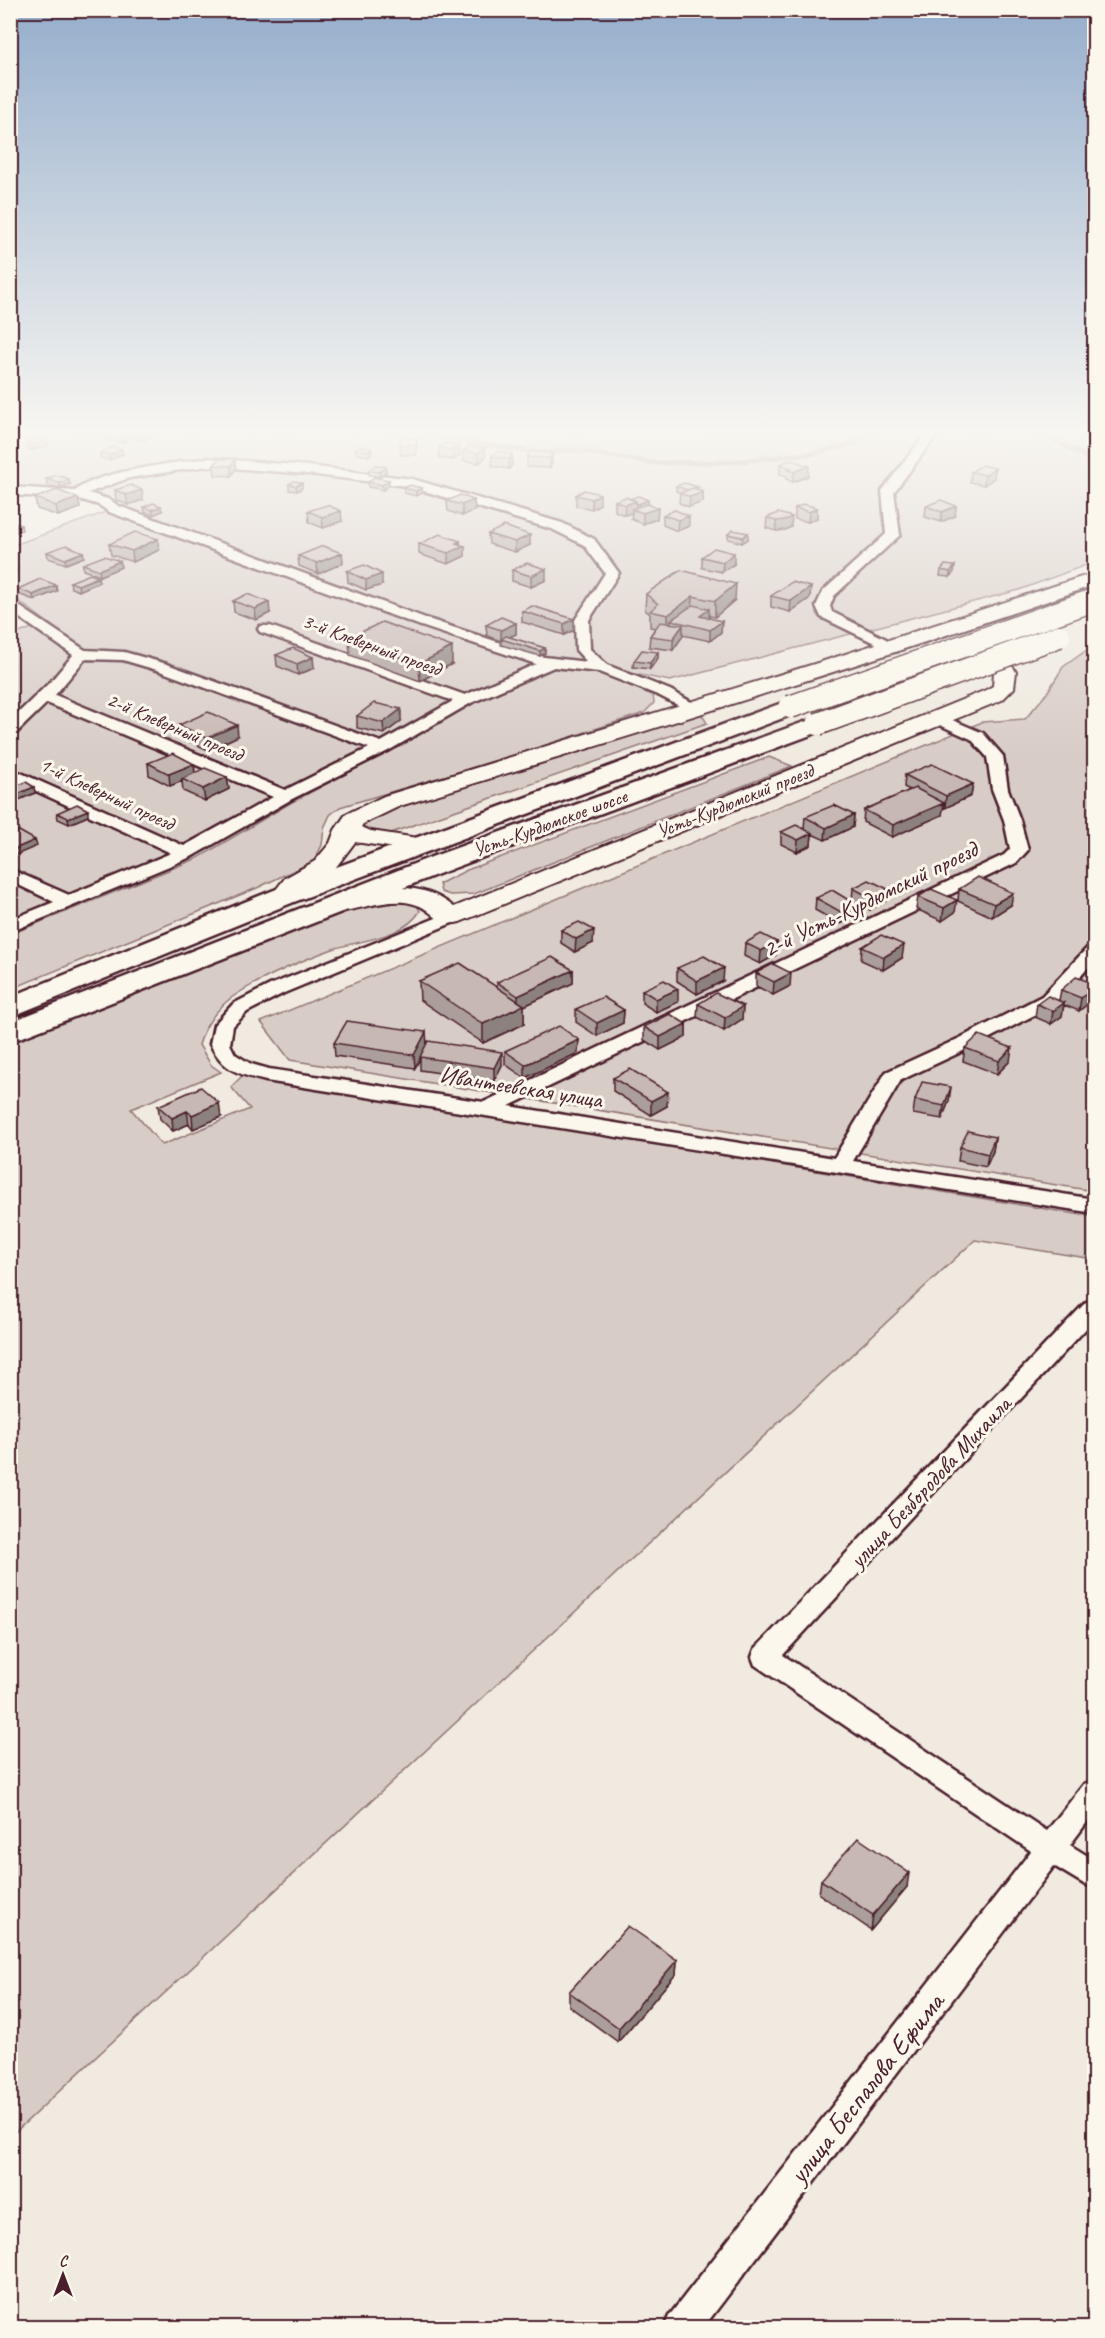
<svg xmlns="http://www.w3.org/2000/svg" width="1105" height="2338" viewBox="0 0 1105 2338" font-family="Caveat,sans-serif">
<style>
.green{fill:#d8ccc6;stroke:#917678;stroke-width:1.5}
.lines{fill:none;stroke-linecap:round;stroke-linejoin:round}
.stream{stroke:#8c6f72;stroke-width:5}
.street-casing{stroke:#4a1f2b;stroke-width:5}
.secondary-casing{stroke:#4a1f2b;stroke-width:4}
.primary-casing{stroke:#4a1f2b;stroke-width:5}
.street{fill:#fbf7ec;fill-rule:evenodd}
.secondary{fill:#fbf7ec;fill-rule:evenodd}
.primary{fill:#fbf7ec;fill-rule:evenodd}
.primary-bridge-casing{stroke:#4a1f2b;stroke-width:25;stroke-linecap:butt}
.primary-bridge{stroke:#fbf7ec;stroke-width:22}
.wall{fill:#ac9e9a;stroke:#4a1f2b;stroke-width:1.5}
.shaded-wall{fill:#8c817d;stroke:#4a1f2b;stroke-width:1.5}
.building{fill:#c8b8b3;stroke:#4a1f2b;stroke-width:1.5}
.labels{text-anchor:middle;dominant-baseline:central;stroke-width:6;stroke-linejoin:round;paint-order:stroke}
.far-street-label{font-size:20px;fill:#4a1f2b;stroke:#fbf7ec}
.street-label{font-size:24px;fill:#4a1f2b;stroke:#fbf7ec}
.near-street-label{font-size:28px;fill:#4a1f2b;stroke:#fbf7ec}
</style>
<rect width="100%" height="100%" fill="#f0eae0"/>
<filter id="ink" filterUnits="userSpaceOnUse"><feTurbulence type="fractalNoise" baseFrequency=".0167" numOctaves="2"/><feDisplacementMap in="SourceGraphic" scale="12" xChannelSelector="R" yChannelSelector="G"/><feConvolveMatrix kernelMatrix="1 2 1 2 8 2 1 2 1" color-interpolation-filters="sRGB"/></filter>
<g filter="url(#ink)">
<path class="green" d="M10 430H1094V562L1019 590 670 681 549 657 167 853 31 912 11 919V742L49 701 11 725V636L34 627 64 651 75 643 11 595V546L120 507 115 504 11 488Z
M1094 645V1191L290 1060 261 1022 982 722 1025 719 1047 693 1063 667Z
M560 668 595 670 653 695 654 703 644 713 512 756 340 807 330 815 324 828 322 845 314 861 257 888 11 989V934L198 858 292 802 391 750 472 702 548 669Z
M701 713 707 723 388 834 375 835 361 829 362 823 395 805Z
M769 757 792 766 474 894 450 895 441 892 439 884 467 870Z
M391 899 416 904 420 911C404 938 360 940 333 949 307 958 239 987 222 1006 210 1018 204 1029 199 1045L211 1065 221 1072 131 1109 162 1145 250 1109 231 1087 242 1076 1094 1217V1259L975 1240 11 2136V1042L342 912Z"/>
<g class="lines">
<path class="stream" d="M410 430 467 442 541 453 572 450 654 463 730 462 816 453 855 443 868 430
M1029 430 1049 437 1094 461"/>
<g class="street-casing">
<path id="street" d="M921 430H936L938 433 894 492 900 535 834 596 830 606 832 612 898 645 900 648 898 651 893 652 821 617 816 606 823 591 886 534 882 491 925 434Z
M207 458 308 466 412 479 562 523 594 539 619 573 589 620 590 649 607 665 670 690 702 708 699 711H689L660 696 599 672 554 667 471 703 388 751 292 799 191 857 10 932V920L54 902 10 881V869L69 895 171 853 10 779V768L184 846 273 797 47 703 16 733 10 735V721L51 681 73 655 10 611V600L85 650 124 652 167 664 381 742 453 701 260 632 258 629 260 626H270L465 695 536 664 421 626 109 512 99 505 79 499 10 495V487L75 491C99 470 174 464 207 458ZM207 466 308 474 407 486 552 529 584 545 605 573 575 620 576 650 587 662 544 657 431 620 119 506 108 499 88 493 129 478ZM85 659 123 660 157 670 369 748 285 790 55 695Z
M936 713 983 733 1003 756 1008 789 1020 820 1028 850 1016 863 509 1106 834 1158 886 1072 960 1038 1042 996 1088 947 1094 946V961L1056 1004 974 1046 901 1080 853 1161 1094 1199V1213L266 1081C238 1074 224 1071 210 1044L214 1025 233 1004 270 985 451 912 457 913 460 917 457 921 284 993 247 1012 233 1026 230 1044 235 1054 251 1064 269 1069 484 1102 1004 855 1010 849 1004 820 992 789 987 757 971 739 931 721 928 718 931 715Z
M1094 1299V1320L783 1655 1047 1831 1084 1784 1094 1780V1813L1070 1845 1094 1860V1888L1084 1884 1054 1866 703 2328H664L669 2316 1031 1851 755 1665 752 1657 755 1649 1086 1302Z"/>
</g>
<g class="secondary-casing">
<path id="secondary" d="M1094 573V585C865 665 632 735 400 806L363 824 361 827 371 831 431 840 434 845 431 850 422 852 355 842 333 871 303 888 293 901 284 904 275 901 271 896 285 878 315 861 330 843 335 830 346 814 384 796 824 661Z
M1005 666 1013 667 1016 672 1014 688 1002 700 460 922C436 928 434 909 414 904 391 897 362 909 339 912L330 909 326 904 330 899 339 896C382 891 416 876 454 907L986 690 993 686 994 672 997 667Z"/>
</g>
<g class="primary-casing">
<path id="primary" d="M790 700 799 702 802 707 799 712 294 902 10 1017V997L274 890Z
M818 717 827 719 830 724 827 729 454 868 10 1042V1022L434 856Z"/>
</g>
<use href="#street" class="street"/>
<use href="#secondary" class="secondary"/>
<use href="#primary" class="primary"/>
<g class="primary-bridge-casing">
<path id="primary-bridge" d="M790 707 1094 600
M818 724 1059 636"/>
</g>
<use href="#primary-bridge" class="primary-bridge"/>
</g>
<path class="wall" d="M103 430 134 436 122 443 105 440Z
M136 435 151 437 143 441 137 440Z
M417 438 416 455H401L400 445Z
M27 443 48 446 32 450 27 448Z
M459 445 460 455 453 460 439 458V448Z
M371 448 372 453 369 456 356 454 355 449Z
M485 448V458L479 463 463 461V451Z
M122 449 123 454 110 460 100 458V453Z
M552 453V463L550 468 527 467V457Z
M512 455V465L509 469 492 466V456Z
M219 459 236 469 231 476 215 475 214 465Z
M780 464 809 466 808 476 793 482 786 479V476L780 474Z
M995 468 994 478 984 485 970 482 971 472Z
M369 470 386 472 379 477 369 475Z
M46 479 70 484 60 488 47 485Z
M368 482 389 485 383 490 368 487Z
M302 483V488L297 491 289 490V484Z
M676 486 698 487V490L703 492V502L689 507 679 503 680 493 676 491Z
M404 488H422V493L416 496 404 493Z
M115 490 143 500 128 505 116 500Z
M584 490 600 504 592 509 576 506V495Z
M35 498H78L80 508 58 516 37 509Z
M630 499 648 500V504L658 508 657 519 643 524 631 519 632 513 624 515 615 511V501Z
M474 500 475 510 462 516 448 511 447 501Z
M926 506H956L955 516 941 522 925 517Z
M144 507 162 511 153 515 145 512Z
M795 508H817V518L808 522 795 519Z
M675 510 689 526 677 531 663 525V515Z
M308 511 342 521 323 528 309 522Z
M778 513 791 527 785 530 776 531 766 528 767 518Z
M488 534 530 545 515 552 489 544Z
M728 534 748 539 742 543 728 539Z
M460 541V544L465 556 448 564 419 554V544Z
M109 544 159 550 133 562 111 555Z
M47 552H83L84 557 66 564 48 558Z
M342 553 343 563 318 574 299 566 298 556Z
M702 557 734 564 722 572 702 568Z
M83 564 121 567 100 576 83 570Z
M512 570 546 580 531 587 512 581Z
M681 570 735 600 715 617 709 616V618L721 632 710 641 683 635 673 650 649 647 650 636 655 628 650 627V614L645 610 646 594Z
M941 570 954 572 950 577 940 576Z
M347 571 382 585 366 590 348 582Z
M70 582H99L79 591 71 588Z
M18 589 57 591 34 600 18 594Z
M771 596 810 598 790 612 771 607Z
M233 601 270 613 256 620 234 612Z
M522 611 574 619V630L564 635 522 622Z
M516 623V634L509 637 545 648V653L540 656 501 645V641L487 636 486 625Z
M349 638 452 664 420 681 350 655Z
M658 652V658L650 669 633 667 634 661Z
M276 655 314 668 298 675 277 666Z
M357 716 401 721 384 734 357 728Z
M179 725 238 736 208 750 180 737Z
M148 763 194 764 195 773 227 777 229 789 205 801 183 791 182 781 170 786 149 775Z
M905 775 973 784 971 796 945 808 943 807 942 815 892 837 863 822 864 810 910 790 904 787Z
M34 787 35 793 14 802 10 800V788Z
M57 813 88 816 69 824 58 819Z
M854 815 853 827 825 840 812 834 811 845 797 852 781 844V832L804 829 805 817Z
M853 888 888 889 886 901 870 910 852 901Z
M959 889 1011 905 992 917 958 901Z
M918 897 955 912 942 921 916 909Z
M816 898 856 917 840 924 815 910Z
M561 930 593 943 575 952 561 943Z
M777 942 776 955 760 964 744 956 745 943Z
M862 947 902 958 883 970 861 960Z
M677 968 723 981 697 994 677 981Z
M573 970V983L524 1006V1024L483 1043 420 1000 419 981 497 987V982Z
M756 973 790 986 773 995 756 986Z
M1095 984V998L1079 1011 1064 1005 1062 1016 1051 1024 1035 1017 1037 1004 1059 1000 1061 990Z
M642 990 678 1002 656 1012 642 1003Z
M698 1004 743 1006 742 1019 724 1031 697 1017Z
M576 1009 624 1010 623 1023 597 1036 576 1022Z
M686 1024V1037L660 1050 644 1040V1027Z
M334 1043 427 1044 502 1065 494 1081 420 1070V1058L415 1068 335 1056Z
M965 1048 1010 1061 997 1074 963 1061Z
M505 1051 578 1053 525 1078 505 1064Z
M613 1078 667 1106 651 1115 613 1091Z
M915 1100 949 1101 942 1119 913 1114Z
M158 1106 221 1117 193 1129 189 1124 173 1131 160 1119Z
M995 1137 993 1151 986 1167 958 1161 960 1147Z
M821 1880 907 1887 871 1930 819 1894Z
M677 1960 676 1974 618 2042 569 2006V1992Z"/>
<path class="shaded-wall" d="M126 430H134V436L122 443 120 433Z
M151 432V437L143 441V436Z
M47 441 48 446 32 450 31 445Z
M459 445 460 455 453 460V450Z
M371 448 372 453 369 456V451Z
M485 448V458L479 463 478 453Z
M122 449 123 454 110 460V455Z
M18 453 19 458 10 460V455Z
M552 453V463L550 468V458Z
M512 455V465L509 469V459Z
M235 459 236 469 231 476V466Z
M809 466 808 476 793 482 794 472Z
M386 467V472L379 477V472Z
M995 468 994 478 984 485 985 475Z
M69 479 70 484 60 488V483Z
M389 480V485L383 490 382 485Z
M302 483V488L297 491 296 486Z
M422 488V493L416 496V491Z
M142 490 143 500 128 505 126 495Z
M703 492V502L689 507 690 497Z
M600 494V504L592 509V499Z
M78 498 80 508 58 516 56 506Z
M474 500 475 510 462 516V505Z
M648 500V505L638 509V504Z
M636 501V511L632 509V513L624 515 625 505Z
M17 504 18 509 10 513V507Z
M161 506 162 511 153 515 152 510Z
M956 506 955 516 941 522 942 512Z
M658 508 657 519 643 524V513Z
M817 508V518L808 522 809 512Z
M341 511 342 521 323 528 322 517Z
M689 516V526L677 531 678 520Z
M792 517 791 527 785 530 776 531V521Z
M21 525 22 530 10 534V529Z
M748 533V539L742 543 743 537Z
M530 535V545L515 552V542Z
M158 539 159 550 133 562 132 551Z
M460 541V548L465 546V556L448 564V553L456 543Z
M83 552 84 557 66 564 65 559Z
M342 553 343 563 318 574 317 563Z
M734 553V564L722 572 723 562Z
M120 561 121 567 100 576 99 570Z
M955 566 954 572 950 577V572Z
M17 568V574L10 576V570Z
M546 569V580L531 587V576Z
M382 574V585L366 590V580Z
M98 577 99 582 79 591 78 585Z
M736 584 735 600 715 617V601Z
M56 585 57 591 34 600 33 595Z
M811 587 810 598 790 612 791 601Z
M693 596 692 612 671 620V629L668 631V615Z
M269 602 270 613 256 620 255 609Z
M709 609V620L700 616Z
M574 619V630L564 635V624Z
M722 621 721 632 710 641V630Z
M516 623V634L503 640H501V630Z
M683 625V636L673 650V639Z
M452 647V664L420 681 419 664Z
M545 648V653L540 656V651Z
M658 652V658L650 669V663Z
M313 657 314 668 298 675 297 664Z
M401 709V721L384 734 383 723Z
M237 725 238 736 208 750 207 738Z
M194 764 195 776 182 779V781L170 786 169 774Z
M227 777 229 789 205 801 203 789Z
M973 784 971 796 945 808 946 796Z
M34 787 35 793 14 802 13 796Z
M944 803 942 815 892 837 893 825Z
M88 810V816L69 824 68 818Z
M854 815 853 827 825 840 826 828Z
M812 833 811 845 797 852 798 840Z
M35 840 37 846 11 857 10 851Z
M888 889 886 901 870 910 871 898Z
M1013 893 1011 905 992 917 994 904Z
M957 900 955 912 942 921 944 908Z
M857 905 856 917 840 924 841 912Z
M594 930 593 943 575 952 576 939Z
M777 942 776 955 760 964 761 951Z
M904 945 902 958 883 970 884 957Z
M724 968 723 981 697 994V981Z
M573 970V983L524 1006V1024L483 1043V1024L518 1008V996Z
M791 973 790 986 773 995 774 982Z
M1095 987V998L1079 1011 1081 998Z
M678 989V1002L656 1012V999Z
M1064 1003 1062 1016 1051 1024 1053 1011Z
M743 1006 742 1019 724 1031 725 1018Z
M624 1010 623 1023 597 1036V1023Z
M686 1024V1037L660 1050V1037Z
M426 1032 427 1045 415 1068 414 1055Z
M579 1040 578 1053 525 1078V1065Z
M1012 1048 1010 1061 997 1074 999 1061Z
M502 1052V1065L494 1081V1068Z
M951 1087 949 1101 942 1119 944 1106Z
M668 1092 667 1106 651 1115V1101Z
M219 1103 221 1117 193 1129 192 1115Z
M187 1111 189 1124 173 1131 172 1118Z
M995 1137 993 1151 986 1167 988 1154Z
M909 1873 907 1887 871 1930 873 1915Z
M677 1960 676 1974 618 2042 619 2028Z"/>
<path class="building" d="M104 430H126L120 433Z
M144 431 151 432 143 436 136 435Z
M42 438 47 441 31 445 27 443Z
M417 438 416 445H400L401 439Z
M445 443 459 445 453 450 439 448Z
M358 446 371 448 369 451 355 449Z
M470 446 485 448 478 453 463 451Z
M112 447 122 449 110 455 100 453Z
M10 450 18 453 10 455Z
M498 451 512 455 509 459 492 456Z
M530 452 552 453 550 458 527 457Z
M219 459H235L231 466 214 465Z
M791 460 809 466 794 472 787 469 791 468 780 464Z
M376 465 386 467 379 472 369 470Z
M982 465 995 468 985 475 971 472Z
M56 475 69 479 60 483 46 479Z
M374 477 389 480 382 485 368 482Z
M294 481 302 483 296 486 289 484Z
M685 483 698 487 687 490 676 486Z
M131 485 142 490 126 495 115 490Z
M410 485 422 488 416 491 404 488Z
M693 488 703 492 690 497 680 493Z
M57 490 78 498 56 506 35 498Z
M584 490 600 494 592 499 576 495Z
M460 495 474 500 462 505 447 501Z
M638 496 648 500 638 504 636 503V501L630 499Z
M626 497 636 501 625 505 615 501Z
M941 500 956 506 942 512 926 506Z
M10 502 17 504 10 507Z
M153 503 161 506 152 510 144 507Z
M646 504 658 508 643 513 632 509Z
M804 504 817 508 809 512 795 508Z
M327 505 341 511 322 517 308 511Z
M675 510 689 516 678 520 663 515Z
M778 513 792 517 785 520 776 521 767 518Z
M10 521 21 525 10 529Z
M504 526 530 535 515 542 488 534Z
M733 530 748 533 743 537 728 534Z
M135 532 158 539 132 551 109 544Z
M440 534 460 541 456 543 465 546 448 553 419 544Z
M66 545 83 552 65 559 47 552Z
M323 546 342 553 317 563 298 556Z
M714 548 734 553 723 562 702 557Z
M104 556 120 561 99 570 83 564Z
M527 563 546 569 531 576 512 570Z
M10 565 17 568 10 570Z
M364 565 382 574 366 580 347 571Z
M945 565 955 566 950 572 941 570Z
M681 570 736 584 715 601 693 596 668 615 650 611 658 604 646 594Z
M90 574 98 577 78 585 70 582Z
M40 579 56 585 33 595 18 589Z
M792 582 811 587 791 601 771 596Z
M247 594 269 602 255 609 233 601Z
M693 605 709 609 700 616 722 621 710 630 671 620Z
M532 606 574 619 564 624 522 611Z
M501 617 516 623 501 630 486 625Z
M382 622 452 647 419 664 349 638Z
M660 622 683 625 673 639 650 636Z
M506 636 545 648 540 651 501 639Z
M293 648 313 657 297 664 276 655Z
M642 650 658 652 650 663 634 661Z
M374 703 401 709 383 723 357 716Z
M208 712 237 725 207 738 179 725Z
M173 753 194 764 169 774 148 763Z
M932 764 973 784 946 796 905 775Z
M205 768 227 777 203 789 182 779Z
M26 782 34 787 13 796 10 795V788Z
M915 788 944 803 893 825 864 810Z
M77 804 88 810 68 818 57 813Z
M834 805 854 815 826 828 805 817Z
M796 825 812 833 798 840 781 832Z
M19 831 35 840 10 851V834Z
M978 877 1013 893 994 904 959 889Z
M869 880 888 889 871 898 853 888Z
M931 889 957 900 944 908 918 897Z
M832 890 857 905 841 912 816 898Z
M579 922 594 930 576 939 561 930Z
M761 934 777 942 761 951 745 943Z
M881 935 904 945 884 957 862 947Z
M704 956 724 968 697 981 677 968Z
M552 957 573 970 518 996 497 982Z
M460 963 524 1005 483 1024 419 981Z
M773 964 791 973 774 982 756 973Z
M1076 977 1095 984V987L1081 998 1061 990Z
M664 980 678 989 656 999 642 990Z
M716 993 743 1006 725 1018 698 1004Z
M1048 996 1064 1003 1053 1011 1037 1004Z
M603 997 624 1010 597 1023 576 1009Z
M670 1014 686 1024 660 1037 644 1027Z
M347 1021 426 1032 414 1055 334 1043Z
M559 1026 579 1040 525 1065 505 1051Z
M979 1035 1012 1048 999 1061 965 1048Z
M428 1041 502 1052 494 1068 420 1057Z
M630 1069 668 1092 651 1101 613 1078Z
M922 1082 951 1087 944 1106 915 1100Z
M201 1087 219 1103 192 1115 187 1111 172 1118 158 1106Z
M968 1131 995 1137 988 1154 960 1147Z
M858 1838 909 1873 873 1915 821 1880Z
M628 1926 677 1960 619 2028 569 1992Z"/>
</g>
<linearGradient id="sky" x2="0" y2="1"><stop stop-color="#95aecc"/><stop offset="0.57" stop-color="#f8f6f1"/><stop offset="1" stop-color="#f8f6f1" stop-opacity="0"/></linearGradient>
<rect width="1105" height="758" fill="url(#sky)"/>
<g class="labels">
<g class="far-street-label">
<text transform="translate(372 645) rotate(20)">3-й Клеверный проезд</text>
<text transform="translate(175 727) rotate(23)">2-й Клеверный проезд</text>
<text transform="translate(107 794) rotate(25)">1-й Клеверный проезд</text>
<text transform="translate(735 801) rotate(-22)">Усть-Курдюмский проезд</text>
<text transform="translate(550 823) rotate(-20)">Усть-Курдюмское шоссе</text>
</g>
<g class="street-label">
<text transform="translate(870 899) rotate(-26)">2-й Усть-Курдюмский проезд</text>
<text transform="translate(521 1087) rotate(9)">Ивантеевская улица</text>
<text transform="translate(930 1482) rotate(-47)">улица Безбородова Михаила</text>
</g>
<g class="near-street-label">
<text transform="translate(866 2088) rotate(-52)">улица Беспалова Ефима</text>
</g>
</g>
<rect width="1105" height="2338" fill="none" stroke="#fbf7ec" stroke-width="36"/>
<rect x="18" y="18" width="1069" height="2302" fill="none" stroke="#4a1f2b" stroke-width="2" filter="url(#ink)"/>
<g transform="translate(63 2275)" stroke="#fbf7ec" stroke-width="4.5" paint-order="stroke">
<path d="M0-4.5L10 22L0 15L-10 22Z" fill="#4a1f2b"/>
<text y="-9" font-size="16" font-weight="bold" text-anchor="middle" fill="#4a1f2b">С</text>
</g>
</svg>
